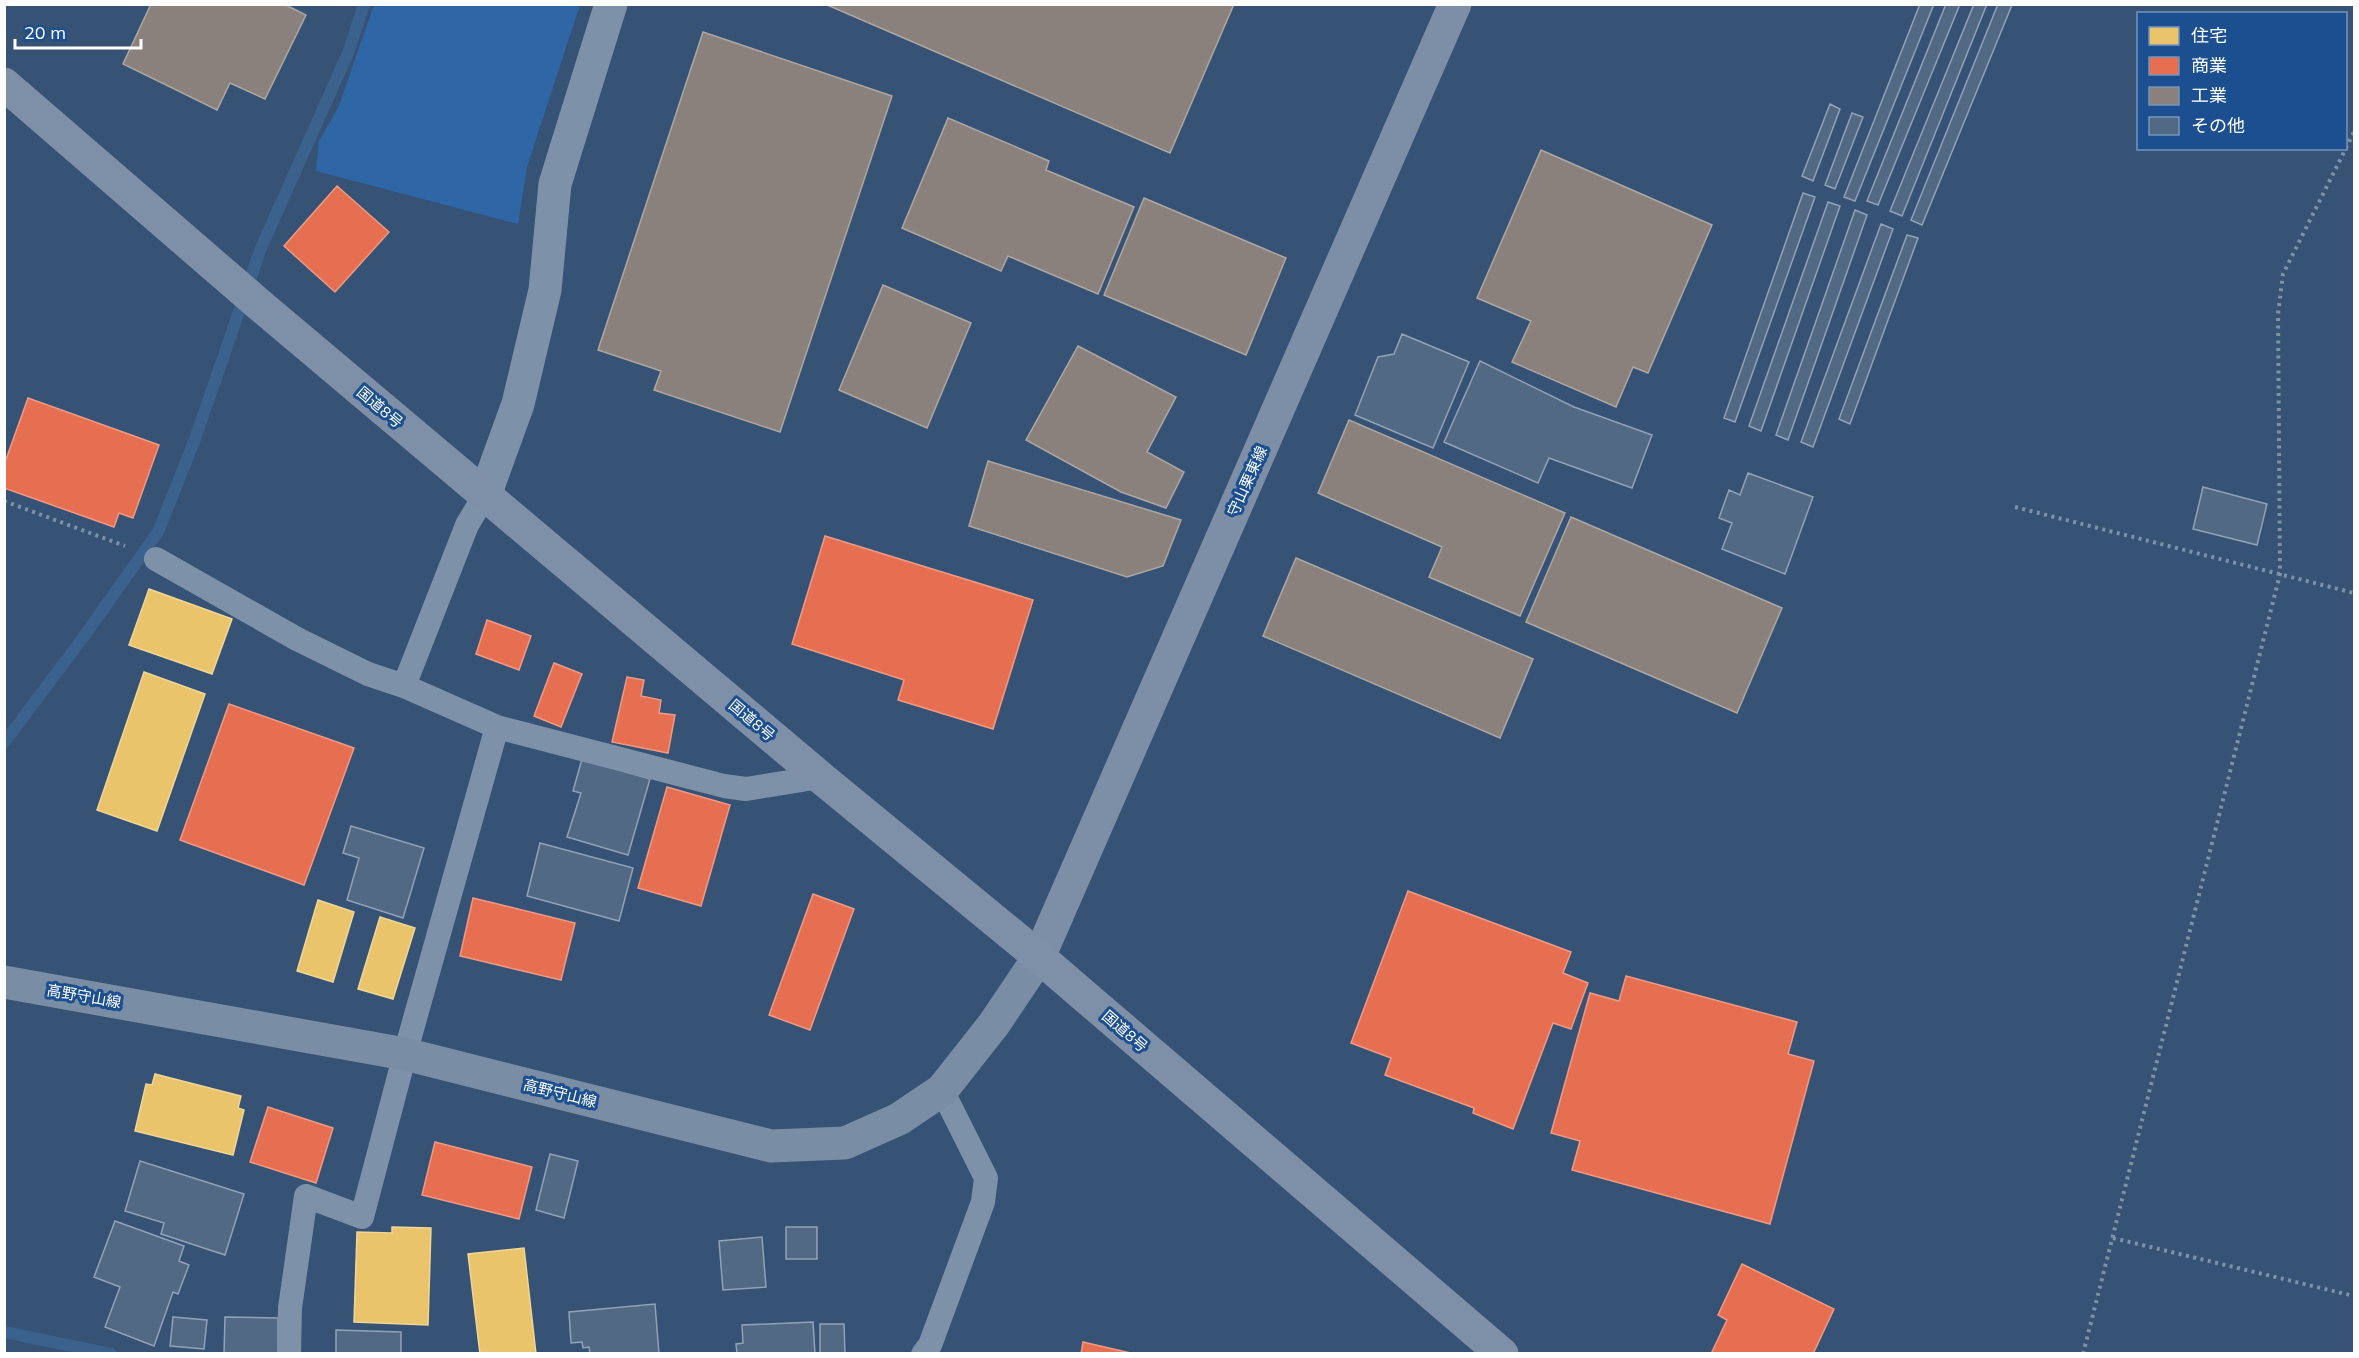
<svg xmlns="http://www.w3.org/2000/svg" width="2359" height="1358" viewBox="0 0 2359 1358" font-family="Mulish,'Noto Sans JP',sans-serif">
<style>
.green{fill:#2f66a5}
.homes{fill:#e9c46a;stroke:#f0d697;stroke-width:1.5}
.shops{fill:#e76f51;stroke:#ee9a85;stroke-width:1.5}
.industry{fill:#8a817c;stroke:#ada7a3;stroke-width:1.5}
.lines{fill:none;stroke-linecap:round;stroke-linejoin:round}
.stream{stroke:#3b618d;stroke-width:12}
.building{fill:#526984;stroke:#92a2b6;stroke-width:1.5}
.path{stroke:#7d92a8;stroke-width:4;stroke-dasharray:3 4.5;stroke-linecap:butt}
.service{stroke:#7d92a8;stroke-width:24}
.minor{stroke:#7d92a8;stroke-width:33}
.secondary{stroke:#798da4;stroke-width:33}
.primary{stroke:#7d8ea7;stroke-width:33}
.trunk{stroke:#7e90a7;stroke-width:33}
.labels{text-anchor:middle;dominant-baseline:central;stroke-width:6;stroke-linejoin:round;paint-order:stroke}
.street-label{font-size:15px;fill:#fff;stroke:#1b4f8f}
</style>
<rect width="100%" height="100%" fill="#365274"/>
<path class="green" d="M374 5H580L527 167 518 224 316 171 319 141 338 108Z"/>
<path class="homes" d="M149 589 232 619 212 674 129 645Z
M144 672 205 694 157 831 97 810Z
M318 900 354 912 333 982 297 971Z
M380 917 415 928 393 999 358 989Z
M155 1074 241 1096 238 1108 244 1110 233 1155 135 1131 146 1084 152 1085Z
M392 1227 431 1228 428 1325 354 1322 357 1232 392 1233Z
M524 1248 536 1354H480L468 1254Z"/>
<path class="shops" d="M337 186 389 232 335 292 284 246Z
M28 398 159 445 133 518 119 513 114 527 4 488V465Z
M825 536 1033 600 993 729 898 700 904 680 792 644Z
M487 620 531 636 519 670 476 654Z
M554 663 582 674 561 727 534 716Z
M627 677 644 680 641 696 661 700 659 713 675 715 668 753 612 742Z
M229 704 354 748 304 885 180 840Z
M667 787 730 805 701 906 638 888Z
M1408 891 1571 952 1563 973 1588 983 1571 1029 1553 1023 1513 1129 1473 1113 1474 1108 1385 1075 1391 1058 1351 1043Z
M813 894 854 909 810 1030 769 1015Z
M473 898 575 923 561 980 460 956Z
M1626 976 1797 1022 1788 1054 1814 1061 1770 1224 1572 1170 1580 1141 1551 1133 1590 993 1619 1001Z
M268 1107 333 1128 316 1183 250 1162Z
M435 1142 532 1167 519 1219 422 1195Z
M1742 1264 1834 1309 1813 1354H1711L1727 1320 1718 1315Z
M1083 1342 1135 1354H1081Z"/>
<path class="industry" d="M151 4H284L306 15 265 99 230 83 217 110 123 64Z
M825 4H1234L1170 153Z
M703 32 892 96 780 432 654 390 661 371 598 350Z
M948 118 1049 161 1046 170 1134 207 1098 294 1008 256 1001 271 902 228Z
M1541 150 1712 225 1648 373 1633 367 1616 407 1512 362 1531 321 1477 298Z
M1144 198 1286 258 1246 355 1104 295Z
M883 285 971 323 927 428 839 390Z
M1078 346 1176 397 1147 452 1184 472 1166 508 1121 492 1026 440Z
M1349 420 1565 513 1520 616 1429 577 1442 547 1318 493Z
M988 461 1181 520 1163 566 1127 577 969 526Z
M1571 517 1782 608 1737 713 1526 622Z
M1296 558 1533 659 1500 738 1263 636Z"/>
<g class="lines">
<path class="stream" d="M4 743 82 639 158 532 195 439 261 248 348 53 364 4
M4 1332 111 1354"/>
</g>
<path class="building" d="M1920 4H1934L1855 201 1844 197Z
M1946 4H1960L1878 205 1867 201Z
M1974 4H1987L1902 216 1890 211Z
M1998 4 2012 5 1922 225 1911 220Z
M1830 104 1840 109 1813 181 1802 176Z
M1852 113 1863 117 1835 189 1825 185Z
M1803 193 1815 197 1735 422 1724 418Z
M1828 202 1840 206 1761 431 1749 426Z
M1855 210 1867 215 1788 440 1776 435Z
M1881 224 1893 229 1813 447 1801 442Z
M1907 235 1918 238 1850 424 1839 419Z
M1402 334 1469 362 1433 448 1355 415 1378 357 1394 354Z
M1480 361 1574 407 1652 435 1632 488 1549 458 1538 483 1444 442Z
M1748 473 1813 497 1785 574 1722 549 1732 523 1719 518 1729 490 1740 495Z
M2203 487 2267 504 2257 545 2193 529Z
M582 759 650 779 628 855 567 837 581 793 573 791Z
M351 826 424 848 403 918 347 900 359 858 343 853Z
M540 843 633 868 619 921 527 896Z
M550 1154 578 1161 564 1218 536 1210Z
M140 1161 244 1194 225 1255 161 1234 164 1223 125 1211Z
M115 1221 184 1246 179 1261 189 1265 178 1294 173 1292 154 1346 105 1327 120 1287 94 1277Z
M786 1227H817V1259H786Z
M762 1237 766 1287 723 1290 719 1241Z
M655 1304 659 1354H590L589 1347 583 1348 582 1342 571 1343 569 1312Z
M173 1317 207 1320 204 1349 170 1346Z
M225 1317 278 1318V1354H224Z
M813 1322 815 1354H737L736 1344 743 1343 742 1325Z
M820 1324H844L845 1354H820Z
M336 1330 401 1332V1354H336Z"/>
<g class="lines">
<path class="path" d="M4 501 125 546
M2015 507 2354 593
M2113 1238 2354 1296
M2083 1354 2280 574 2278 314 2283 274 2354 132"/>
<path class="service" d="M156 559 297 639 368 674 404 686 497 727 724 786 746 789 820 777
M404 686 467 525 485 495
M289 1354 290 1308 306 1196 362 1217 405 1054 497 727
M923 1354 930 1345 983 1202 986 1178 942 1090"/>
<path class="minor" d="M485 495 518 404 545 290 555 184 611 4"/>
<path class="secondary" d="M4 982 405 1054 771 1146 845 1143 899 1119 942 1090 994 1024 1039 957"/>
<path class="primary" d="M1039 957 1455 4"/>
<path class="trunk" d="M4 84 262 307 820 777 1039 957 1502 1354"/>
</g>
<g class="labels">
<g class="street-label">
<text transform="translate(380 407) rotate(40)">国道8号</text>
<text transform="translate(1247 481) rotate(-66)">守山栗東線</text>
<text transform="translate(752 720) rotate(40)">国道8号</text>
<text transform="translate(84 996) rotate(10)">高野守山線</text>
<text transform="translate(1125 1031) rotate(41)">国道8号</text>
<text transform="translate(560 1093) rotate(14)">高野守山線</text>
</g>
</g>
<rect width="2359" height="1358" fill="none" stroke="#ffffff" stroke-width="12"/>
<rect x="2137" y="12" width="210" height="138" fill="#1b4f8f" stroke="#7695bc" stroke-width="1.5"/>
<rect x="2149" y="27" width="30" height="18" fill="#e9c46a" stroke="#7695bc" stroke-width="1.5"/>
<text x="2191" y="42" font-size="18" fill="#ffffff">住宅</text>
<rect x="2149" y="57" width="30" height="18" fill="#e76f51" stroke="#7695bc" stroke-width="1.5"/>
<text x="2191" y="72" font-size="18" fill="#ffffff">商業</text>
<rect x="2149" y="87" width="30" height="18" fill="#8a817c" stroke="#7695bc" stroke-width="1.5"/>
<text x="2191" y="102" font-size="18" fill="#ffffff">工業</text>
<rect x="2149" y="117" width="30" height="18" fill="#526984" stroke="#7695bc" stroke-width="1.5"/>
<text x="2191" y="132" font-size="18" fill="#ffffff">その他</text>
<path d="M15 39v9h126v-9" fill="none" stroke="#ffffff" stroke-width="3"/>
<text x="24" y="39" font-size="18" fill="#ffffff" stroke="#1b4f8f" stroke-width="4.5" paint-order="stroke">20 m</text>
</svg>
